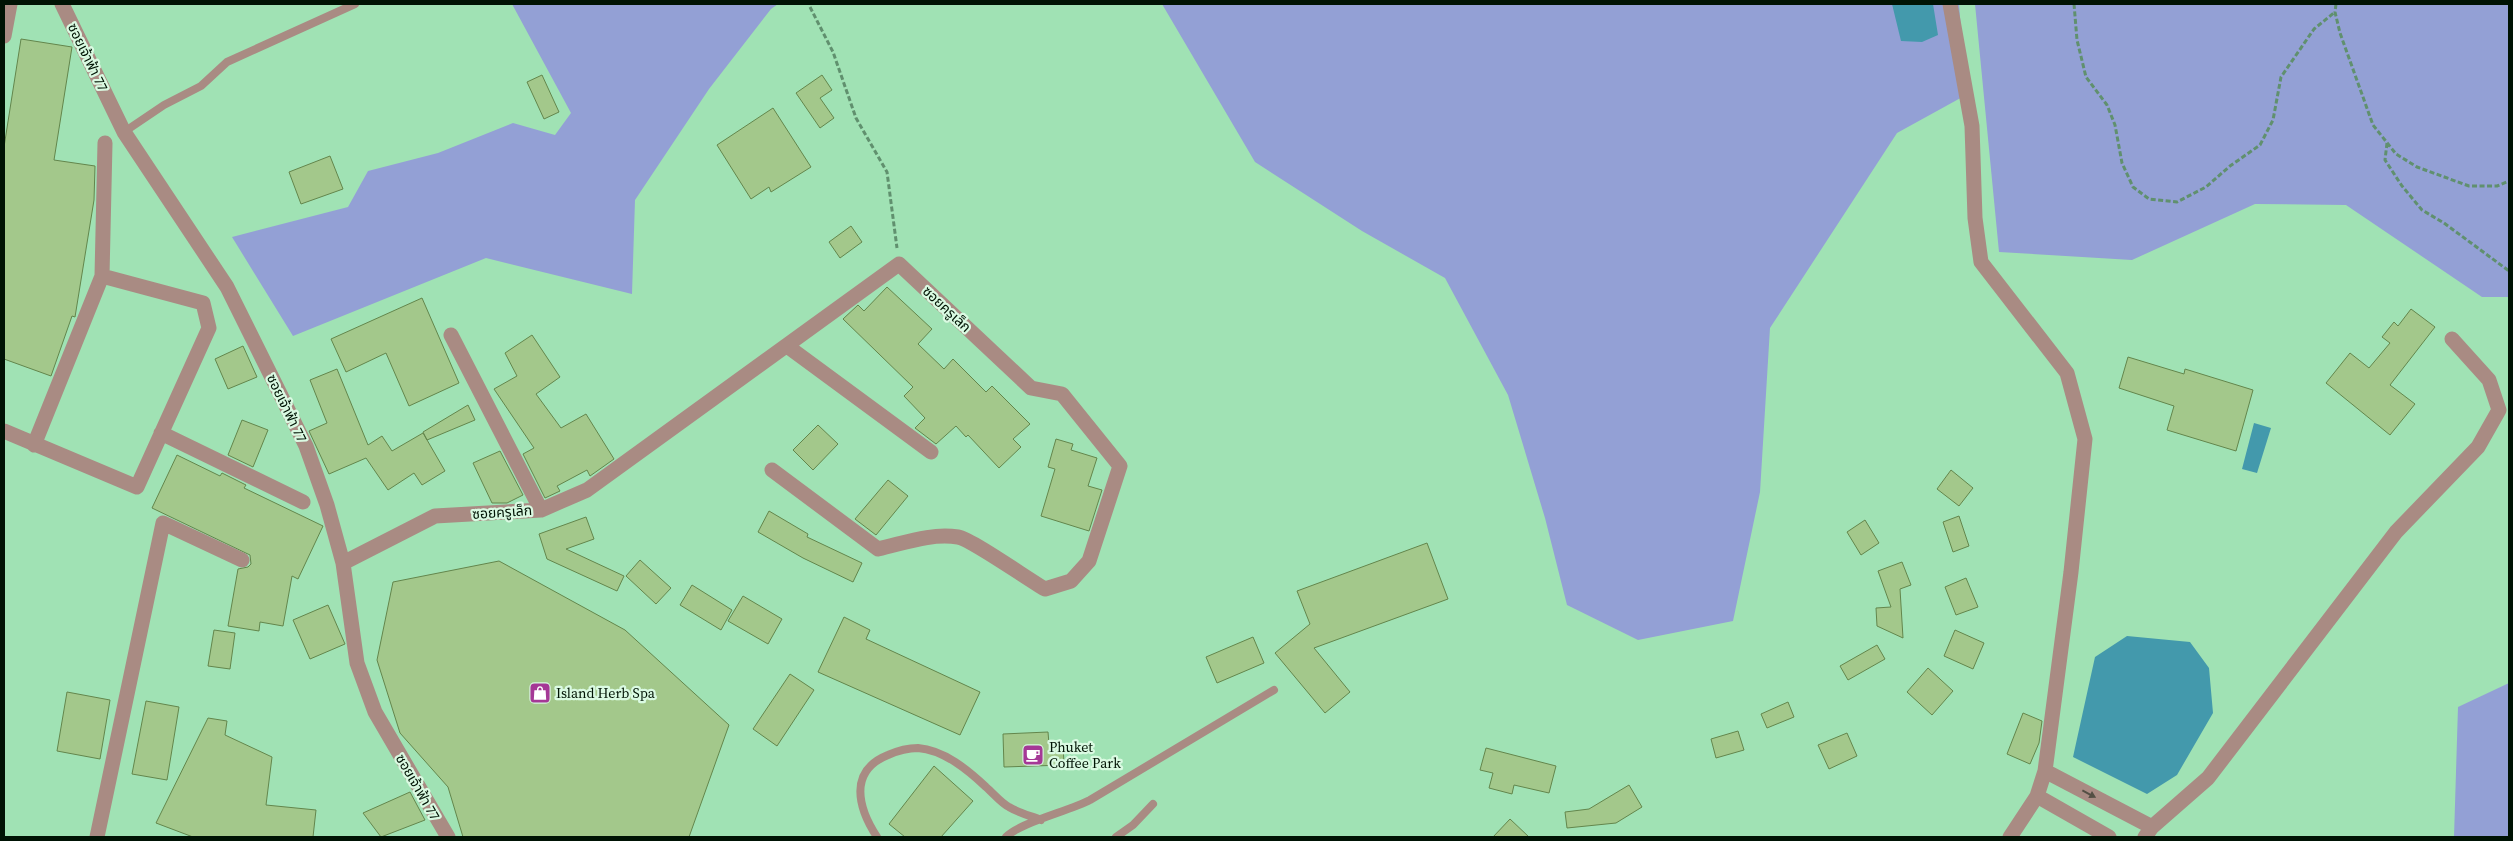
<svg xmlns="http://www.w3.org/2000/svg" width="2513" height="841" viewBox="0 0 2513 841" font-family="'Source Serif 4','Noto Sans Thai',serif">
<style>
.green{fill:#93a0d5}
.water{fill:#4399ac}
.building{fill:#a3c88b;stroke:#63864c}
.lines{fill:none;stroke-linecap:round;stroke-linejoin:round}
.path{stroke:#60906e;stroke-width:3;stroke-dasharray:5 2.5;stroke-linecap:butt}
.lane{stroke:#a98b83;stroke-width:8}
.street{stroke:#a98b83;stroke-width:15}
.oneway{fill:#544f44}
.labels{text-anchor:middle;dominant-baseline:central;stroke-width:4.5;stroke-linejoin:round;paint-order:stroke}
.street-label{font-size:14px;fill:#001304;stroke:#dafae2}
.poi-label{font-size:14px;fill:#001304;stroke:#dafae2;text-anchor:start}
</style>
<rect width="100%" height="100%" fill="#a0e2b4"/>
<path class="green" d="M512 4H778L771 9 709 89 635 200 632 294 486 258 293 336 232 237 348 207 368 171 438 153 513 123 555 135 571 113Z
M1162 4H1959L1966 95 1897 133 1770 328 1760 492 1733 621 1638 640 1567 605 1545 518 1508 395 1445 278 1362 231 1255 162Z
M1975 4H2509V297H2482L2346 205 2255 204 2132 260 1999 252Z
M2509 683V837H2454L2458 707Z"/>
<path class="water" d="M1892 4H1933L1938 35 1922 42 1901 41Z
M2254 423 2271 428 2257 473 2242 469Z
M2127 636 2190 642 2209 668 2213 713 2177 775 2147 794 2073 757 2095 657Z"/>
<path class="building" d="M21 39 72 47 54 160 95 166 94 200 75 317 72 316 51 376 4 359V147Z
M542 75 559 112 544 119 527 82Z
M822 75 832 90 820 98 834 118 820 128 796 93Z
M773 108 811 167 771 192 769 187 751 199 717 145Z
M330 156 343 189 301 204 289 172Z
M851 226 862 242 840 258 829 242Z
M887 287 932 329 918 344 944 369 953 359 986 392 992 386 1030 424 1013 439 1021 447 999 468 968 435 966 437 956 426 936 444 915 428 925 418 904 396 913 387 843 319 858 305 864 311Z
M422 298 459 383 409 406 386 353 346 372 331 339Z
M2411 309 2435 327 2390 385 2415 404 2390 435 2326 383 2350 353 2369 368 2390 343 2382 337 2394 322 2398 326Z
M532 335 560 377 536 394 561 428 586 414 614 459 590 476 587 470 557 486 560 491 545 498 523 454 534 448 494 389 517 376 505 353Z
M243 346 257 377 228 389 215 359Z
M2128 357 2184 374 2185 369 2253 390 2236 451 2167 430 2174 406 2119 388Z
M337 369 368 445 382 436 392 451 423 433 445 471 422 485 414 473 388 490 366 458 329 474 309 431 327 423 310 380Z
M468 405 475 420 427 440 423 432Z
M242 420 268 430 253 467 228 455Z
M818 425 838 444 813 470 793 450Z
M1056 439 1073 444 1071 450 1097 458 1088 486 1102 490 1089 531 1041 516 1055 469 1048 467Z
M500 451 523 495 507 503H492L473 463Z
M177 455 220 476 222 473 246 485 244 488 323 526 298 579 292 576 283 626 260 622 259 631 228 626 238 569 248 567 251 564 250 555 152 508Z
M1951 470 1973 488 1959 506 1937 489Z
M888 480 908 496 876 535 855 519Z
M769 511 808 534 807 537 862 563 853 582 803 558 758 532Z
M1959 516 1969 546 1953 552 1943 522Z
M586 517 594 539 566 549 624 576 617 591 547 559 539 534Z
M1865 520 1879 543 1861 555 1847 532Z
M1427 543 1448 599 1314 648 1350 692 1325 713 1275 653 1310 624 1297 591Z
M640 560 671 588 656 604 626 576Z
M499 561 625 630 729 725 689 837H463L448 787 400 733 377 660 393 582Z
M1902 562 1911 585 1900 589 1903 638 1877 626 1876 608 1891 607 1878 571Z
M1966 578 1978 607 1956 615 1945 587Z
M692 585 732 610 721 630 680 605Z
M743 596 782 619 768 644 728 621Z
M328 605 345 644 310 659 293 620Z
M844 617 870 630 866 639 980 692 960 735 818 672Z
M214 630 235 633 230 669 208 666Z
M1955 630 1984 643 1973 669 1944 656Z
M1253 637 1264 663 1217 683 1206 657Z
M1877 645 1885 659 1848 680 1840 666Z
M1928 668 1953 691 1932 715 1907 692Z
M790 674 814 690 777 746 753 729Z
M67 692 110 700 100 759 57 751Z
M146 701 179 707 167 780 132 774Z
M1788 702 1794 717 1767 728 1761 714Z
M2023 713 2042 721 2039 743 2030 764 2007 754Z
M208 718 227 721 225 735 272 757 266 805 316 810 313 837H193L156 823Z
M1738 731 1744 750 1716 758 1711 739Z
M1048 732 1049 744H1063L1064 765 1004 767 1003 734Z
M1847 733 1857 756 1829 769 1818 745Z
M1486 748 1556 766 1549 793 1514 785 1512 794 1489 788 1493 773 1480 770Z
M934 766 973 801 941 837H905L889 824Z
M1629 785 1642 807 1616 823 1567 828 1565 812 1589 809Z
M410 792 425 820 381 837 363 813Z
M1510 819 1529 837H1493Z"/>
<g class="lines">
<path class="path" d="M2074 4 2077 40 2086 77 2107 105 2115 125 2122 163 2133 187 2149 199 2177 202 2206 187 2230 166 2260 145 2273 120 2281 77 2314 29 2335 12
M2336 4 2335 12 2340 33 2373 125 2396 154 2417 167 2469 186H2497L2509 181
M810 7 833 52 856 118 887 172 897 248
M2387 143 2385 160 2402 186 2422 210 2444 223 2509 271"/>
<path class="lane" d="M124 132 164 105 201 86 227 62 355 4
M877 837C858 808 848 771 888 755 897 751 909 748 918 748 944 750 968 770 986 787 994 794 1001 803 1009 807 1019 813 1031 816 1041 820
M1006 837C1019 823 1069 811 1090 800L1274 690
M1116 837 1133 825 1153 804"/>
<path class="street" d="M62 4 124 132 227 287 306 446 327 505 343 563 357 663 375 712 448 837
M1950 4 1972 126 1975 218 1981 262 2067 373 2085 439 2071 572 2045 771 2037 796 2010 837
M4 36 10 4
M451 335 541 510
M787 346 931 452
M4 431 137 487 209 328 203 303 102 276
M161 433 303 502
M34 445 102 276 105 143
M343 563 435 516 541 510 587 490 899 264 1031 388 1062 394 1120 466 1089 561 1071 581 1045 589C1029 580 971 539 958 537 930 533 905 543 878 549L772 470
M2045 771 2152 827
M2037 796 2109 837
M97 837 163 523 242 560
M2145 837 2152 827 2208 778 2396 532 2478 447 2499 410 2489 380 2452 339"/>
</g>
<defs><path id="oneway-solid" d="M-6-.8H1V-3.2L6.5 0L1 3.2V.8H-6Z" transform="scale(1.25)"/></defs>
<use class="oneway" href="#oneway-solid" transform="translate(2089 794) rotate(28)"/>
<defs>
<g id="shop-square" transform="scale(1.125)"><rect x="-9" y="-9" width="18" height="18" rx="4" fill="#a53896" stroke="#dafae2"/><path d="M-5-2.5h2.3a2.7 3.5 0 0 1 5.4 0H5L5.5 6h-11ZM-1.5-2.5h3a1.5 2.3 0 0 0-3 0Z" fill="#fff"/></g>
<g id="cafe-square" transform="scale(1.125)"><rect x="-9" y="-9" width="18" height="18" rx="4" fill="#a53896" stroke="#dafae2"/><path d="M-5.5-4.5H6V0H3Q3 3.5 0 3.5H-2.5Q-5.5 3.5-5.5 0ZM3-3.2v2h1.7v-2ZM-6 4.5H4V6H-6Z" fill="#fff"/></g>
</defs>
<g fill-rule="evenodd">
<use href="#shop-square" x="540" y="693"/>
<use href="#cafe-square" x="1033" y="755"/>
</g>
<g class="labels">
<g class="street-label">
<text transform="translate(88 57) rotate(64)">ซอยเจ้าฟ้า 77</text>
<text transform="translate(947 309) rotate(43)">ซอยครูเล็ก</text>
<text transform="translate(287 408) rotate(64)">ซอยเจ้าฟ้า 77</text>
<text transform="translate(502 512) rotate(-4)">ซอยครูเล็ก</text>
<text transform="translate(418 787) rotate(60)">ซอยเจ้าฟ้า 77</text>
</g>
<g class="poi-label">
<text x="556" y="693">Island Herb Spa</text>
<text x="1049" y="747">Phuket<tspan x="1049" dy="16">Coffee Park</tspan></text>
</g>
</g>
<rect width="2513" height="841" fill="none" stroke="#001304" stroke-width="10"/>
</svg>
